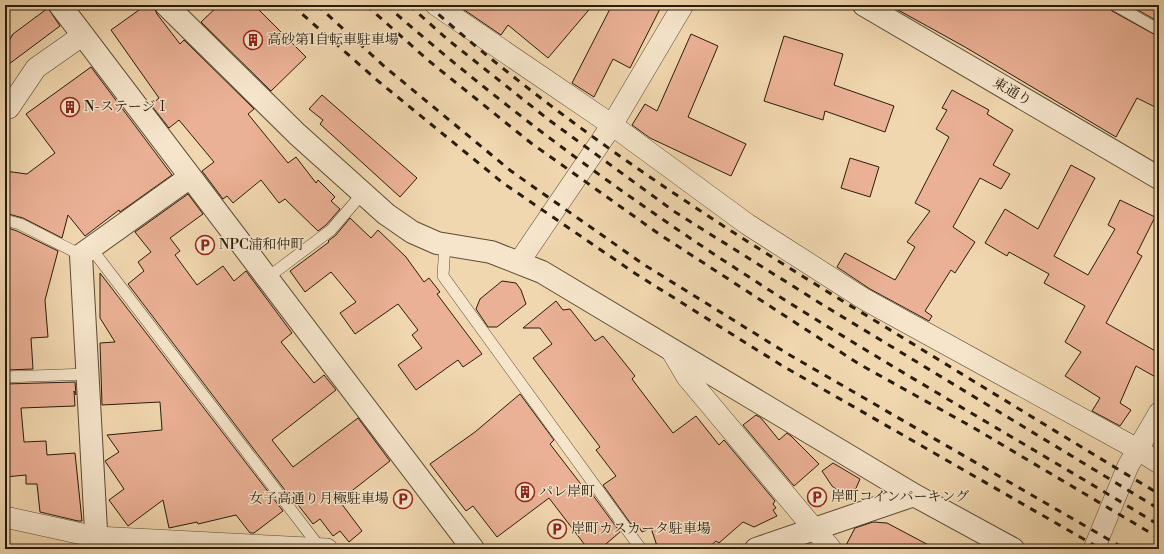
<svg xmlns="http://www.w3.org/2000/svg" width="1164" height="554" viewBox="0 0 1164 554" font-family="'Libre Bodoni','Noto Serif JP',serif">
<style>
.building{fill:#ebb196;stroke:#281c0b}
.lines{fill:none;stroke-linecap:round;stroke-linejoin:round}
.service-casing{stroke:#5a4b34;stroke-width:12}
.minor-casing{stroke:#5a4b34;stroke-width:22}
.tertiary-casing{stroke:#5a4b34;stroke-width:24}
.service{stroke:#f6e5cb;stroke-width:11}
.minor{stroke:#f6e5cb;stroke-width:21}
.tertiary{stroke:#f6e5cb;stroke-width:22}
.rail{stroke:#281c0b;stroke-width:3;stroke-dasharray:7 7;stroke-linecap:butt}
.labels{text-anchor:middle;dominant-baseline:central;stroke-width:3;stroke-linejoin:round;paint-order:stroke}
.poi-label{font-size:14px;fill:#281c0b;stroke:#f6e5cb;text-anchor:start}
.street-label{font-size:14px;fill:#281c0b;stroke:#f6e5cb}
</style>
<rect width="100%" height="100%" fill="#f1d7af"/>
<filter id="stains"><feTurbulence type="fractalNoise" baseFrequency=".005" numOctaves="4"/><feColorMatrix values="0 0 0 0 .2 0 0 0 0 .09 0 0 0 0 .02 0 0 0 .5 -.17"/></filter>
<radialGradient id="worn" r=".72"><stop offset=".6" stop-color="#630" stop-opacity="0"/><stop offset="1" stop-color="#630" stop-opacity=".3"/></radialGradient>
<path class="building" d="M146 5H153L157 14 180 44 184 40 254 109 248 114 288 163 296 157 316 183 318 180 335 197 331 201 340 209 326 225 318 231 285 199 279 203 261 180 233 203 227 196 223 199 202 171 214 162 179 120 169 128 151 105 159 98 111 30Z
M219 5H254L306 57 271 91 201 22Z
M457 5H593L548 58 508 25 501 35Z
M612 5H662L630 68 613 59 594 97 572 83Z
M889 5H1108L1112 11 1159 37V109L1137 98 1116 137 965 47Z
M1129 5H1159V22Z
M48 8 60 26 5 67V48L13 34Z
M691 34 718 46 688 117 746 144 731 176 650 138 632 125 645 104 657 111Z
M784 36 843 54 834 85 894 106 885 132 825 111 823 120 764 101Z
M91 67 172 175 120 212 119 210 85 236 68 215 62 238 23 218 5 213V171L27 174 55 153 26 114Z
M952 90 989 110 987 114 1013 130 993 165 1010 174 1001 189 980 178 953 227 975 242 955 273 951 270 925 311 932 316 929 321 870 289 837 267 845 253 895 280 915 247 907 242 930 211 915 203 949 137 936 129 947 110 942 108Z
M322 95 417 178 400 197 320 124 323 120 309 109Z
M850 158 879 167 870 197 841 188Z
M1071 165 1095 178 1054 256 1088 275 1115 229 1108 225 1120 200 1155 217 1137 253 1142 256 1106 323 1159 353V379L1136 366 1120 403 1131 410 1120 426 1092 411 1100 398 1065 376 1081 352 1065 342 1085 306 1044 283 1049 274 1009 252 1007 256 985 243 1005 209 1038 229Z
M188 194 203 214 170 238 180 251 175 255 197 285 223 266 234 281 246 271 292 333 281 342 314 383 324 375 336 390 272 440 293 467 358 418 390 461 344 497 346 499 341 503 362 531 349 542 340 531 333 536 320 519 313 524 295 501 294 502 128 284 144 271 138 262 151 252 135 232Z
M350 218 371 238 378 230 406 257 424 282 429 278 440 292 437 294 482 354 463 367 458 360 416 390 398 365 422 348 412 335 418 330 398 304 355 334 340 313 356 302 331 272 305 292 290 271 329 242 328 241 336 235Z
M5 227 17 231 58 251 45 300 48 337 31 338 33 369 5 370Z
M100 273 283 511 254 533H250L236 515 198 524 197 522 169 528 163 500 128 526 109 500 124 489 105 461 119 452 107 435 162 430 160 402 102 405 100 343 115 342 100 318Z
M502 281 516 283 521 290 526 304 497 327H488L476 309 480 299Z
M556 301 563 310 570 309 595 341 603 336 635 376 632 379 673 433 696 416 719 445 724 440 775 501 773 504 776 508 773 510 777 516 754 527 743 522 719 543 716 541 707 549H658L651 528 642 532 635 521 631 524 603 485 616 476 596 450 600 447 533 358 552 344 540 328H523Z
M75 382 76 395 74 391 75 406 21 408 24 442 46 441 47 455 75 453 82 521H78L40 512 37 484H26V475L5 477V384Z
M520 394 554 440 550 444 590 496 592 494 620 532 600 549H588L549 498 497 537 473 506 466 511 430 464 475 432Z
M756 415 761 418 779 440 787 433 791 436 819 464 794 486 743 425Z
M833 463 860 479 851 500 832 486 822 471Z
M873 522 887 523 936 549H844L855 528Z"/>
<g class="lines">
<g class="service-casing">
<path id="service" d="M1115 5 1159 30
M5 220 20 224 81 255
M445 244 443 276 641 549
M91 248 321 549
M267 278 331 230 362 194
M5 377 88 374"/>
</g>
<g class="minor-casing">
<path id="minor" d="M436 5 612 125 747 224 864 299 1137 449 1159 463
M9 108 36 68 83 35
M519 262 612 125 683 5
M671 350 687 377 831 549
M5 517 96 537 327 549
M1094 549 1128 466 1159 413"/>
</g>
<g class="tertiary-casing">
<path id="tertiary" d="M60 5 473 549
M166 5 297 134 386 214 412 232 437 243 491 252 542 272 914 495 1013 549
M864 5 1159 178
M97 549 81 255 190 177
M756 549 914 495"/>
</g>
<use href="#service" class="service"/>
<use href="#minor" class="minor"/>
<use href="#tertiary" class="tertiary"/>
<path class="rail" d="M292 5 378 81 503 183 636 274 781 365 1101 549
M317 5 385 67 511 171 643 264 788 354 1125 549
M366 5 429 61 531 143 659 234 859 364 974 428 1159 538
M386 5C475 83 570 156 668 223 826 332 995 425 1159 525
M409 5 447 39 549 120 675 212 823 305 1159 509
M428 5C568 130 727 231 887 328 978 384 1068 439 1159 494"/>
</g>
<defs>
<g id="building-ring" transform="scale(1)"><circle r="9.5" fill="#f6e5cb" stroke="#8f2418" stroke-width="1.5"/><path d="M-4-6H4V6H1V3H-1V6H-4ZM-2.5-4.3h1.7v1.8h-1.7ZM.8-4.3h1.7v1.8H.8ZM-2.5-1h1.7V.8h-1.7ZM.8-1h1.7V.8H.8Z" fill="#8f2418"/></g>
<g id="parking-ring" transform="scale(1)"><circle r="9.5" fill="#f6e5cb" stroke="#8f2418" stroke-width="1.5"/><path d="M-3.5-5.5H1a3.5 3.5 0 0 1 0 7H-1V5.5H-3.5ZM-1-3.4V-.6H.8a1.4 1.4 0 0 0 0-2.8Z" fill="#8f2418"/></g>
</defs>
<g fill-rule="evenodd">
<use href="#building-ring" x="253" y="40"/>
<use href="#building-ring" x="70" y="107"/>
<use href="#parking-ring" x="205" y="245"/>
<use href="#building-ring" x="525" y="492"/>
<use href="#parking-ring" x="817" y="497"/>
<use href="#parking-ring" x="403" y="499"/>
<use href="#parking-ring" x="557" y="529"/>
</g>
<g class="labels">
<g class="poi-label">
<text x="267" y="40">高砂第1自転車駐車場</text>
<text x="84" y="107">N-ステージⅠ</text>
<text x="219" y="245">NPC浦和仲町</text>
<text x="539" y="492">パレ岸町</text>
<text x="831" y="497">岸町コインパーキング</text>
<text x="389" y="499" text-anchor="end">女子高通り月極駐車場</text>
<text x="571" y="529">岸町カスカータ駐車場</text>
</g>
<g class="street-label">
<text transform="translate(1012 92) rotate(30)">東通り</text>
</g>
</g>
<rect width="1164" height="554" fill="none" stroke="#f1d7af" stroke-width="20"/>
<rect x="6" y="6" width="1152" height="542" fill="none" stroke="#281c0b" stroke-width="2"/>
<rect x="10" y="10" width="1144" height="534" fill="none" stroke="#281c0b"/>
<rect width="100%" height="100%" filter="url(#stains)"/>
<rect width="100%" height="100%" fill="url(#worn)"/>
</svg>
